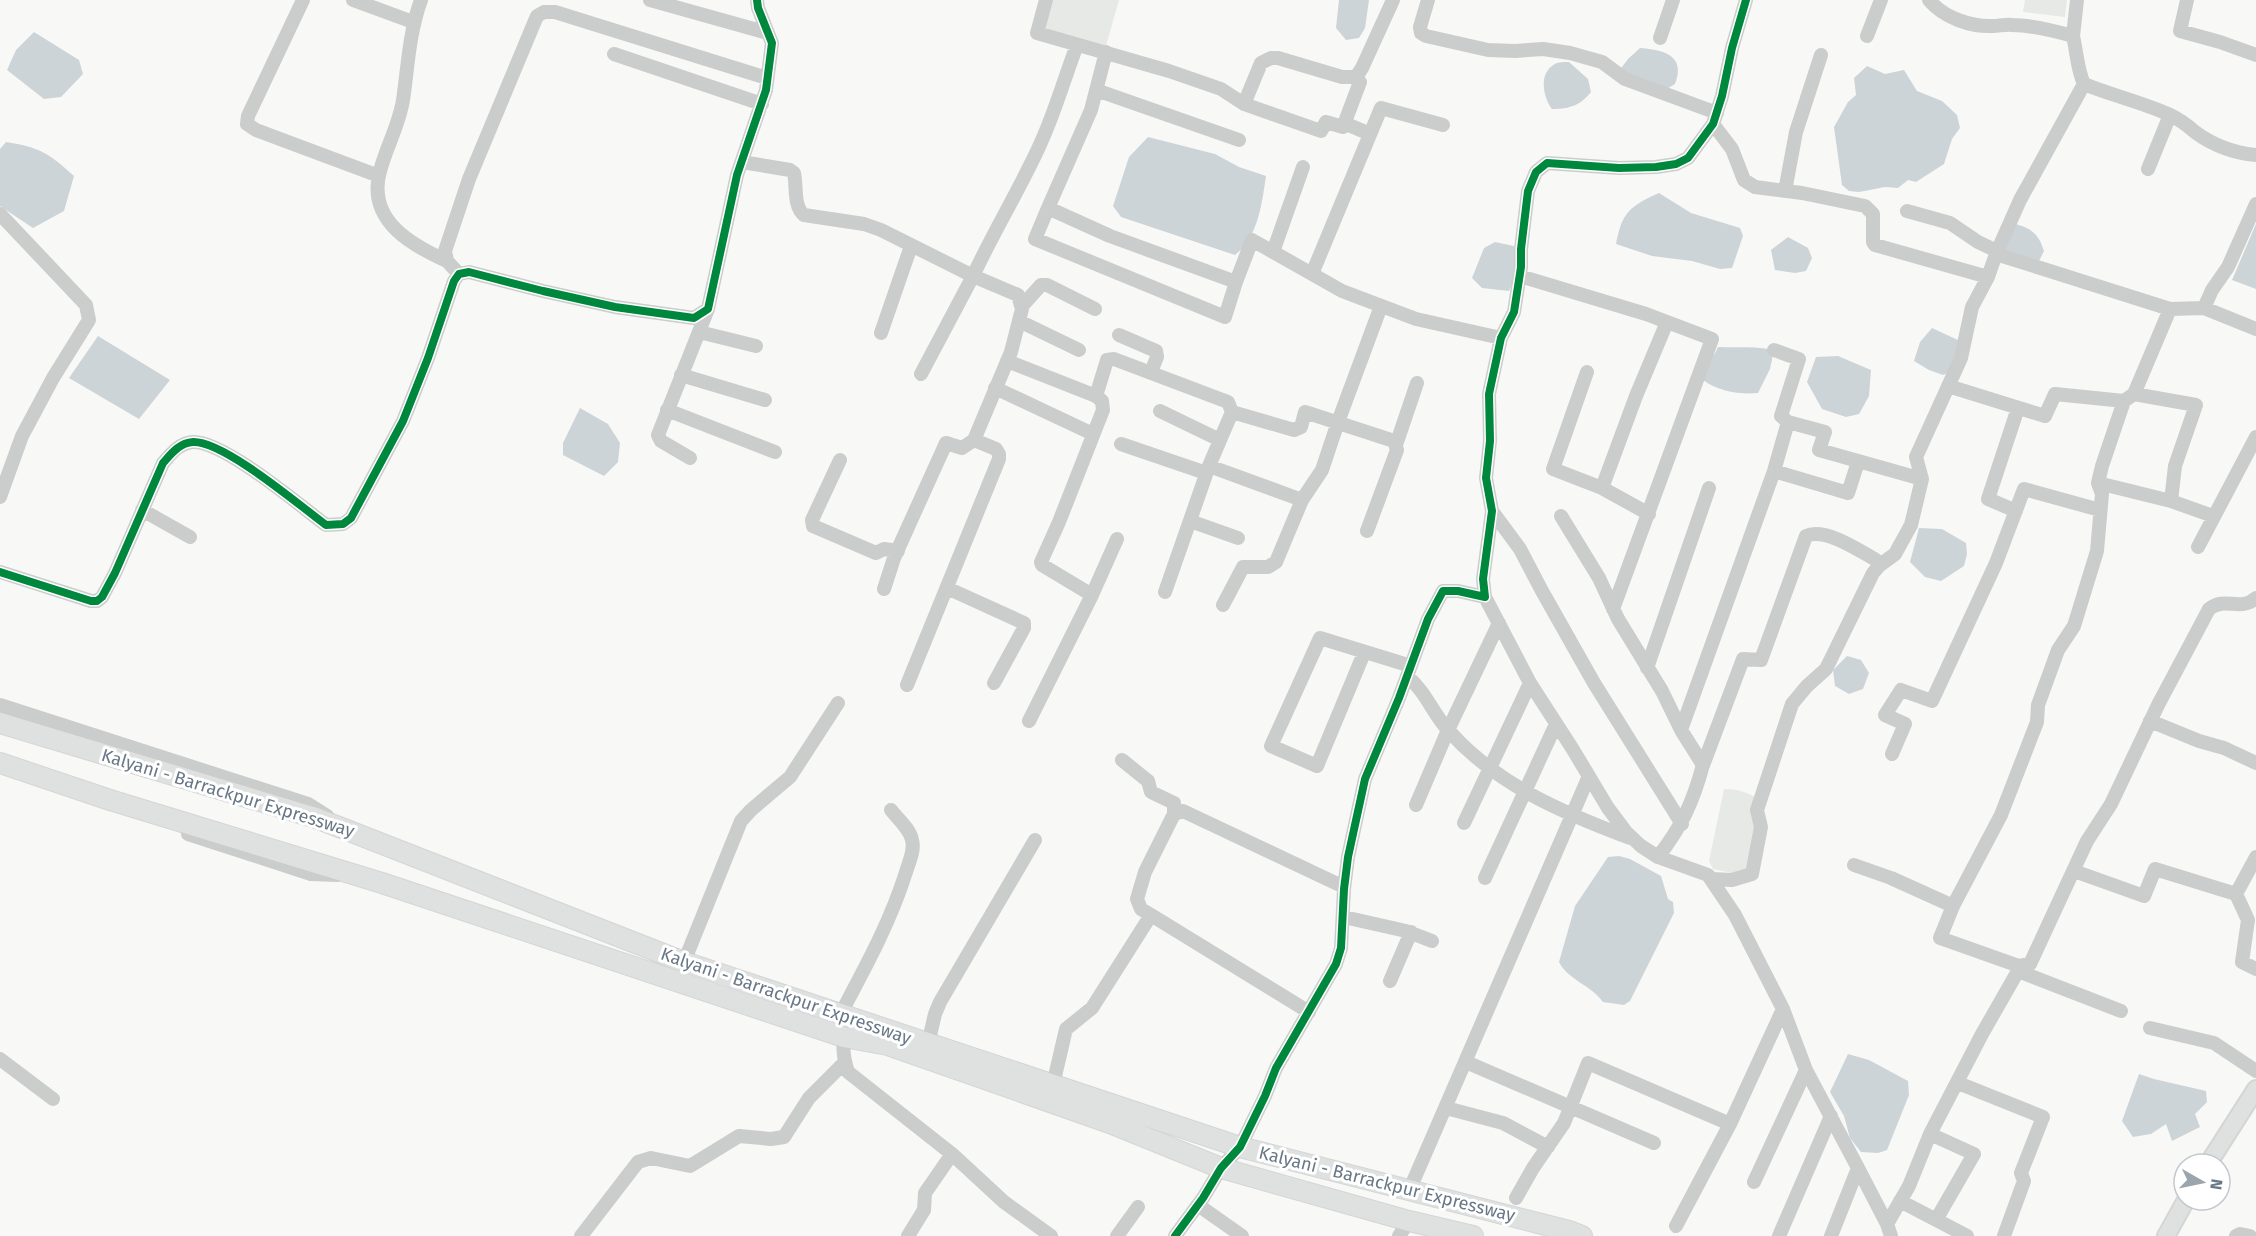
<svg xmlns="http://www.w3.org/2000/svg" width="2256" height="1236" viewBox="0 0 2256 1236" font-family="'Fira Sans',sans-serif">
<style>
.green{fill:#e6e9e5}
.water{fill:#cdd4d7}
.lines{fill:none;stroke-linecap:round;stroke-linejoin:round}
.major-casing{stroke:#d4d5d5;stroke-width:20}
.highway-casing{stroke:#d4d5d5;stroke-width:22}
.minor{stroke:#cbcccc;stroke-width:14}
.major{stroke:#dfe0e0;stroke-width:16}
.highway{stroke:#dfe0e0;stroke-width:20}
.cycleway-casing{stroke:#fff;stroke-width:11}
.cycleway{stroke:#00873e;stroke-width:8}
.labels{text-anchor:middle;dominant-baseline:central;stroke-width:6;stroke-linejoin:round;paint-order:stroke}
.street-label{font-size:18px;fill:#697886;stroke:#fff}
</style>
<rect width="100%" height="100%" fill="#f8f8f7"/>
<path class="green" d="M1044 0H1119L1105 49 1035 31Z
M2025 0H2067L2065 17 2023 12Z
M1724 789C1737 789 1748 792 1758 799L1748 870 1732 873 1713 869 1709 861Z"/>
<path class="water" d="M1339 0H1369L1365 28 1359 38 1346 40 1336 28Z
M34 32 79 60 83 74 61 97 44 99 7 70 16 50Z
M1640 48C1664 50 1686 55 1675 84L1663 91 1619 71 1628 59Z
M1569 62 1588 79 1591 92C1580 106 1569 109 1552 109 1543 97 1538 73 1555 64 1558 62 1565 62 1569 62Z
M1867 66 1885 74 1904 70 1917 91 1942 101 1957 115 1960 128 1952 139 1944 164 1916 182 1908 180 1898 188 1885 187 1859 192 1849 191 1842 185 1834 127 1848 102 1856 95 1854 78Z
M1148 137 1215 154 1239 167 1266 176C1262 203 1258 238 1235 255L1121 217 1113 206 1129 157Z
M6 142C39 147 49 153 74 176L64 211 33 228 0 206V149Z
M1659 193 1691 213 1740 228 1743 236 1732 268 1720 269 1692 261 1652 256 1616 244C1622 212 1630 206 1659 193Z
M2015 224C2032 228 2039 235 2044 251L2037 265 2006 253 2004 245Z
M2256 224V289L2232 280Z
M1788 237 1808 248 1812 258 1806 271 1795 273 1775 270 1771 250Z
M1495 242 1514 246C1519 261 1516 278 1509 291L1482 288 1472 278 1484 248Z
M1932 328 1960 341 1953 371 1943 375 1929 370 1914 361 1920 342Z
M98 336 170 380 139 419 69 378Z
M1718 347C1737 348 1755 346 1774 350L1770 369 1758 393C1741 395 1717 391 1703 380L1710 356 1714 355Z
M1838 356 1871 370 1869 396 1859 414 1846 417 1822 409 1807 382 1816 357Z
M580 408 608 424 620 443 618 462 604 476 563 455V443Z
M1919 528 1942 529 1966 543 1967 554 1964 566 1941 581 1925 577 1910 562Z
M1847 656 1861 660 1869 673 1863 689 1849 694 1835 686 1833 670Z
M1619 856 1630 859 1661 876 1668 899 1673 902 1674 913 1630 1001 1624 1005 1603 1002C1591 985 1568 980 1559 962L1575 906 1608 857Z
M1848 1054 1869 1060 1908 1081 1909 1095 1887 1150 1878 1153 1861 1152 1850 1138 1844 1116 1830 1092Z
M2139 1074 2154 1079 2206 1091 2207 1102 2195 1114 2200 1127 2172 1141 2166 1124 2151 1134 2133 1137 2122 1121Z"/>
<g class="lines">
<g class="major-casing">
<path id="major" d="M2208 1164 2256 1089
M2166 1236 2186 1200"/>
</g>
<g class="highway-casing">
<path id="highway" d="M0 723 316 818 684 962 1240 1147 1569 1231 1582 1236
M0 763 110 800 382 883 844 1037 888 1045 1110 1123 1221 1168 1409 1221 1473 1236"/>
</g>
<path class="minor" d="M303 0 248 116 247 124 256 130 379 176
M353 0 413 22
M421 0C409 33 408 66 403 100 399 126 385 149 379 175 369 221 411 245 447 261
M650 0 768 33
M1046 0 1037 33 1169 71 1221 89 1244 104 1321 131 1326 122 1343 127 1360 82 1356 77
M1428 0 1420 27 1421 33 1426 36 1488 50 1515 51 1543 49 1570 53 1602 62 1625 79 1717 113
M1929 0C1944 18 1971 27 1993 26 1999 26 2006 24 2012 25 2030 25 2055 31 2073 36 2077 53 2077 69 2084 84 2111 95 2141 102 2168 114 2179 119 2186 124 2195 132 2214 146 2233 153 2256 155
M2187 0 2180 31 2220 42 2256 55
M1867 36 1881 0
M2073 36 2077 0
M1660 38 1673 0
M1106 52 1091 110 1048 208 1110 236 1236 282 1252 240 1342 291 1416 319 1501 338
M614 54 762 104
M2084 84 2020 200 1996 254 2170 309 2204 308 2256 329
M1096 90 1239 140
M1244 104 1261 63 1271 58H1278L1342 77H1356L1362 68 1393 0
M1344 123 1370 134
M1713 124 1732 149 1744 180 1755 187 1802 193 1865 206 1873 214V242L1875 245 1988 277
M742 162 790 170 794 173C797 186 793 206 804 215L864 224 881 230 973 276 921 374
M2148 169 2170 115
M1785 191 1796 132 1821 55
M1048 208 1035 239 1225 317 1236 282
M1907 211 1950 223 1978 242 1997 251
M0 214 86 305 89 320 53 378 22 436 0 497
M1273 252 1303 167
M459 274 447 261 445 251 469 179 537 16 544 12H555L767 78
M1312 274 1381 108 1443 125
M1520 276 1646 314 1712 339 1613 609
M1022 306 1041 285H1047L1095 309
M2204 308 2212 290 2228 267 2256 204
M1019 321 1079 350
M699 332 756 346
M881 333 911 246
M1119 335 1156 351 1157 357 1151 372
M1774 350 1799 359 1781 416 1788 422 1825 432 1819 450 1922 479
M1007 361 1096 396
M1587 372 1553 469 1602 488 1649 514
M681 375 765 400
M1948 386 2045 416 2055 394 2124 401
M995 388 1093 434
M667 410 775 452
M1160 411 1220 440
M1121 444 1206 473
M1396 445 1417 383
M690 458 661 441 658 435 708 309
M840 460 812 520 813 526 876 553 884 549 898 551
M1774 471 1848 493 1858 462
M2098 483 2171 501 2175 466 2196 405 2134 394
M1602 488 1636 396 1667 322
M1302 500 1209 466 1232 412 1294 430 1301 427 1305 412 1394 441 1397 450 1367 531
M2171 501 2213 516
M142 510 190 537
M1492 511 1520 549 1542 591 1594 683 1682 824
M2016 511 1988 499 2018 408
M1561 516 1599 578 1618 619 1662 691 1681 730 1703 765C1693 802 1682 826 1658 857
M1190 521 1238 538
M2198 547 2256 437
M1880 565 1895 554 1911 525 1922 479 1916 457 1961 358 1972 307 1988 277 1996 254
M0 572 91 601H97L102 597 115 573 163 463C171 454 179 443 193 442 224 441 299 505 326 525L343 524 351 518 403 421 428 358 454 281 459 274 469 272 543 291 615 307 694 318 708 309 737 175 766 90 772 43 758 8 757 0
M947 588 1024 623V628L994 683
M884 589 894 558 946 443 962 448 974 440 1011 352 1022 309 1018 295 973 276C993 233 1018 192 1038 149 1054 116 1064 79 1077 45
M1165 592 1209 466
M1092 595 1117 539
M1485 597 1530 683 1572 748 1608 808 1626 832 1641 846 1658 857 1708 875 1735 915 1783 1009 1806 1070 1858 1168 1887 1224 1891 1236
M1223 605 1243 567H1268L1276 562 1302 500 1322 470 1338 422 1381 306
M1364 653 1317 766 1271 746 1320 638 1411 666
M1647 668 1709 488
M1407 676C1427 693 1432 713 1449 731 1497 785 1563 813 1630 838
M907 685 999 459V454L996 449 974 440
M0 705 308 804 327 816
M1029 721 1092 595 1042 565 1041 562 1059 522 1103 410 1102 401 1096 396 1107 360 1114 359 1228 402 1232 412
M2150 721 2199 741 2224 748 2256 763
M1681 730 1774 471 1788 422
M1892 754 1905 724 1885 715 1901 690 1932 701 1996 563 2024 489 2100 510
M1122 760 1148 781 1151 792 1174 803V814
M1702 768 1743 659 1761 660 1806 536C1825 527 1860 551 1876 560L1880 565 1873 573 1826 669 1807 686 1792 704 1757 810 1761 827 1752 874 1732 880 1711 879
M1416 805 1448 730 1499 623
M1464 823 1530 683
M188 834 311 874 337 875
M1854 865 1891 878 1953 906 1940 938 2019 966 2018 971 1982 1034 1930 1134 1909 1186 1887 1224
M2074 871 2144 896 2155 869 2236 894 2256 857
M1485 878 1556 724
M2236 894 2248 920 2242 962 2256 969
M1953 906 2001 815 2037 722 2038 705 2058 650 2074 626 2097 551 2102 494 2098 483 2102 466 2124 401 2134 394 2170 309
M1151 915 1141 909 1137 899 1145 872 1174 814 1183 811 1344 887
M1344 917 1406 931 1432 941
M684 962 741 821 751 810 790 777 838 703
M2019 966 2030 964 2087 841 2111 804 2158 705 2209 609C2226 596 2240 612 2256 598
M2018 971 2121 1011
M1390 981 1411 932
M840 1015C865 968 890 923 906 872 909 862 915 850 912 840 910 829 898 819 891 810
M2150 1028 2214 1043 2256 1071
M847 1031C841 1043 844 1060 848 1072L952 1154 1004 1202 1051 1236
M928 1044 935 1014 940 1002 1035 840
M0 1059 53 1099
M1466 1062 1654 1143
M1958 1083 2043 1117 2021 1173 2024 1181 2004 1236
M1053 1085 1066 1029 1092 1008 1151 915 1309 1012
M1446 1108 1503 1123 1548 1147
M1930 1134 1974 1154 1936 1220
M1754 1182 1806 1070
M1409 1191 1589 776
M1516 1198 1533 1168 1564 1123 1588 1063 1730 1124
M1900 1201 1967 1236
M1198 1205 1242 1236
M1676 1226 1730 1124 1783 1009
M581 1236 638 1162 651 1158 690 1166 739 1136 771 1139 784 1137 809 1098 845 1062
M908 1236 924 1210 925 1193 952 1154
M1117 1236 1138 1207
M1175 1236 1203 1198 1221 1168 1240 1147 1265 1096 1276 1068 1336 964 1341 948 1344 889 1348 857 1365 779 1399 698 1428 619 1443 591H1458L1485 597 1483 579 1492 511 1486 478 1490 441 1489 394 1501 338 1514 312 1521 267V249L1528 191 1536 172 1547 163 1619 168 1656 167 1676 164 1688 158 1713 124 1722 96 1732 48 1746 0
M1399 1236 1409 1221
M1779 1236 1831 1116
M1831 1236 1858 1168
M2236 1236 2240 1234 2250 1236"/>
<use href="#major" class="major"/>
<use href="#highway" class="highway"/>
<g class="cycleway-casing">
<path id="cycleway" d="M0 572 91 601H97L102 597 115 573 163 463C171 454 179 443 193 442 224 441 299 505 326 525L343 524 351 518 403 421 428 358 454 281 459 274 469 272 543 291 615 307 694 318 708 309 737 175 766 90 772 43 758 8 757 0
M1175 1236 1203 1198 1221 1168 1240 1147 1265 1096 1276 1068 1336 964 1341 948 1344 889 1348 857 1365 779 1399 698 1428 619 1443 591H1458L1485 597 1483 579 1492 511 1486 478 1490 441 1489 394 1501 338 1514 312 1521 267V249L1528 191 1536 172 1547 163 1619 168 1656 167 1676 164 1688 158 1713 124 1722 96 1732 48 1746 0"/>
</g>
<use href="#cycleway" class="cycleway"/>
</g>
<g class="labels">
<g class="street-label">
<text transform="translate(228 793) rotate(17)">Kalyani - Barrackpur Expressway</text>
<text transform="translate(786 996) rotate(19)">Kalyani - Barrackpur Expressway</text>
<text transform="translate(1387 1184) rotate(14)">Kalyani - Barrackpur Expressway</text>
</g>
</g>
<g transform="translate(2202 1182) rotate(99)"><circle r="28" fill="#ffffff" stroke="#c3c9cf" stroke-width="1.5"/>
<path d="M0-4.5L10 22L0 15L-10 22Z" fill="#9ba5ae"/>
<text y="-9" font-size="16" font-weight="bold" text-anchor="middle" fill="#697886">N</text>
</g>
</svg>
